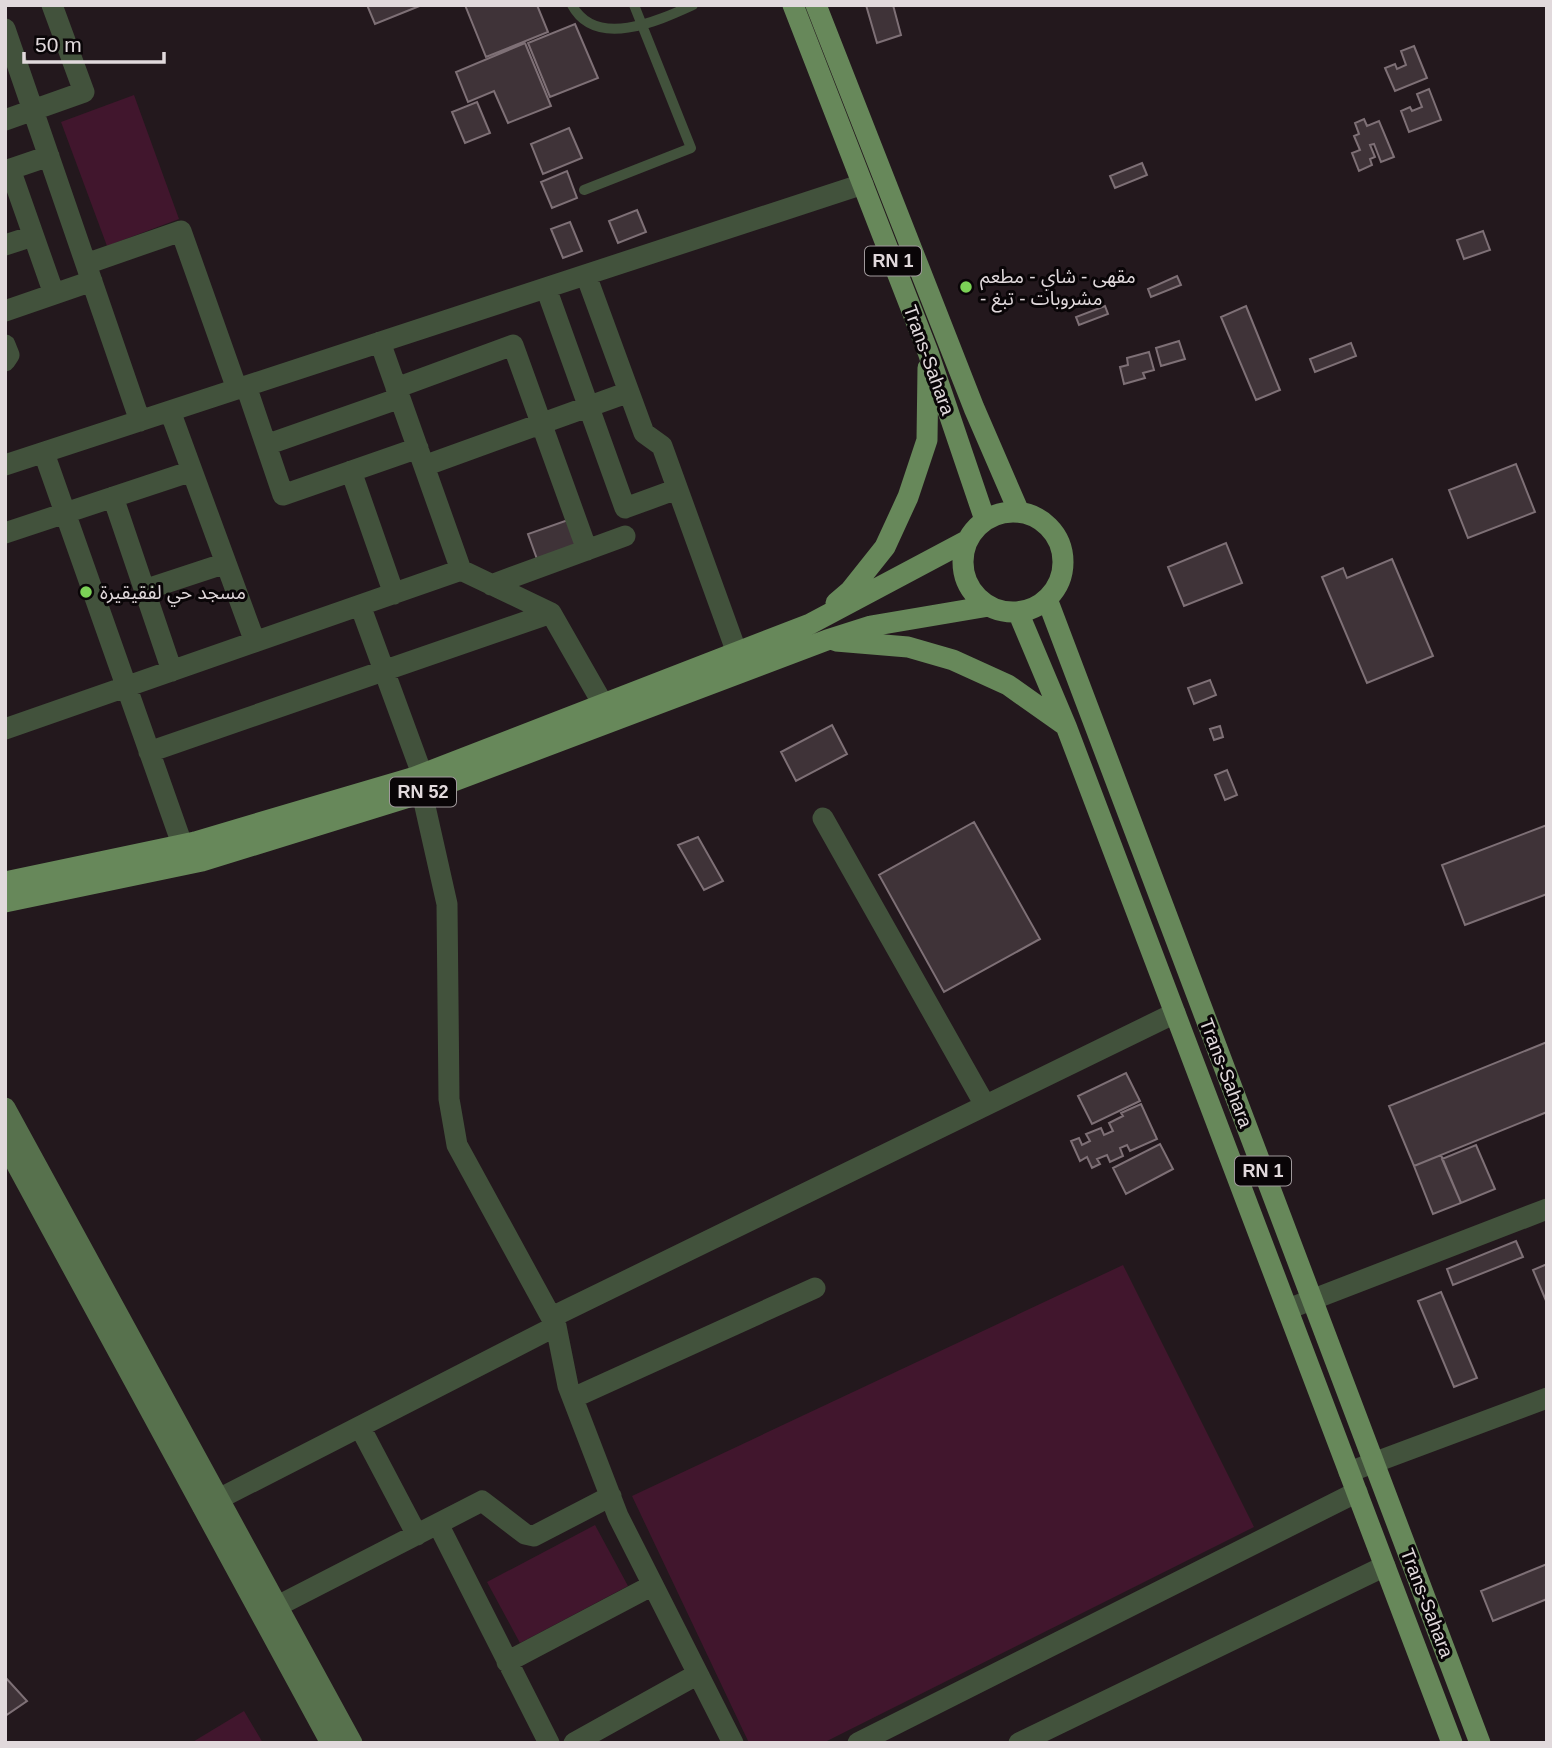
<svg xmlns="http://www.w3.org/2000/svg" width="1552" height="1748" viewBox="0 0 1552 1748" font-family="Arial,'Noto Sans Arabic',sans-serif">
<style>
.green{fill:#41162d}
.building{fill:#3f3338;stroke:#7e7076;stroke-width:2}
.lines{fill:none;stroke-linecap:round;stroke-linejoin:round}
.lane{stroke:#42523c;stroke-width:10}
.street{stroke:#42523c;stroke-width:21}
.secondary{stroke:#57714d;stroke-width:21}
.primary{stroke:#67885a;stroke-width:21}
.poi-dot{fill:#7bd156;stroke:#090507;stroke-width:2.5}
.labels{text-anchor:middle;dominant-baseline:central;stroke-width:6;stroke-linejoin:round;paint-order:stroke}
.shield{fill:#090507;stroke:#a0999c;stroke-width:2}
.shield-label{font-size:18px;font-weight:bold;fill:#e1d9dc}
.poi-label{font-size:19px;fill:#e1d9dc;stroke:#090507;text-anchor:start}
.street-label{font-size:19px;fill:#e1d9dc;stroke:#090507}
</style>
<rect width="100%" height="100%" fill="#23181d"/>
<path class="green" d="M134 95 179 219 107 246 61 122Z
M1123 1265 1254 1527 823 1743H749L632 1496Z
M595 1525 628 1586 520 1643 487 1582Z
M244 1711 263 1743H191Z"/>
<path class="building" d="M367 5H422L375 24Z
M465 5H537L548 32 486 57Z
M866 5H893L901 35 877 43Z
M575 24 598 78 550 97 528 43Z
M525 43 551 106 508 123 494 91 468 102 456 72Z
M1414 46 1427 78 1395 91 1385 68 1395 64 1397 69 1406 65 1401 51Z
M1429 89 1441 120 1409 132 1401 111 1410 107 1412 111 1422 107 1417 94Z
M477 102 490 133 465 143 452 112Z
M1364 119 1367 126 1379 121 1394 157 1381 162 1374 144 1370 145 1375 157 1370 159 1372 165 1359 171 1352 153 1360 150 1354 136 1359 134 1355 123Z
M569 128 582 158 543 174 531 144Z
M1142 163 1147 175 1115 188 1110 176Z
M567 171 577 198 552 208 541 182Z
M637 210 646 232 618 243 609 221Z
M570 222 582 251 563 258 551 229Z
M1483 231 1490 250 1464 259 1457 240Z
M1177 276 1181 285 1151 297 1148 289Z
M1105 306 1108 314 1079 325 1076 317Z
M1246 306 1280 390 1256 400 1221 317Z
M1179 341 1185 359 1161 366 1156 348Z
M1351 343 1356 356 1315 372 1310 359Z
M1149 352 1154 370 1143 373 1145 378 1124 384 1120 367 1128 365 1127 358Z
M1516 464 1535 512 1468 538 1449 490Z
M568 520 577 545 537 559 528 534Z
M1226 543 1242 583 1184 606 1168 567Z
M1392 559 1433 656 1367 683 1322 577 1343 568 1347 578Z
M1210 680 1216 695 1194 704 1188 688Z
M832 725 847 754 796 781 781 752Z
M1220 726 1223 737 1214 740 1210 729Z
M1227 770 1237 795 1225 800 1215 775Z
M974 822 1040 939 944 992 879 875Z
M1547 825V894L1465 925 1442 865Z
M698 837 723 881 704 890 678 845Z
M1547 1042V1112L1414 1166 1389 1106Z
M1126 1073 1140 1101 1092 1124 1078 1096Z
M1141 1104 1157 1139 1130 1151 1127 1145 1120 1148 1123 1156 1110 1162 1107 1155 1097 1159 1100 1164 1092 1168 1087 1157 1080 1161 1071 1141 1079 1138 1082 1145 1090 1141 1086 1134 1101 1128 1104 1135 1113 1131 1109 1123 1123 1116 1121 1113Z
M1160 1144 1173 1169 1126 1194 1113 1168Z
M1476 1145 1495 1189 1461 1203 1442 1159Z
M1441 1155 1461 1203 1433 1214 1414 1166Z
M1516 1241 1523 1257 1453 1285 1447 1269Z
M1547 1264V1303L1533 1270Z
M1441 1292 1477 1378 1454 1387 1418 1301Z
M1547 1564V1599L1493 1621 1481 1591Z
M5 1677 27 1701 5 1716Z"/>
<g class="lines">
<path class="lane" d="M572 5C596 50 660 20 693 5
M584 190 691 148 634 5"/>
<path class="street" d="M5 29 140 421
M5 120 84 92 52 5
M10 169 54 294
M5 171 49 156
M5 245 33 236
M86 264 181 231 237 389
M586 275 644 433 662 446 737 653
M546 288 625 508 677 489
M5 311 92 281
M380 342 461 570
M5 345 9 355 5 361
M246 386 283 495 418 448
M396 388 513 345 587 550
M170 411 255 642
M266 445 400 398
M44 453 182 844
M5 465 863 184
M424 466 629 392
M351 471 394 594
M113 497 172 671
M5 533 192 471
M491 585 625 536
M144 590 226 563
M360 605 422 774
M5 729 461 570 551 613 603 704
M149 752 551 613
M416 779 422 793 447 904 449 1099 457 1145 556 1326 568 1386 618 1516 733 1743
M823 818 985 1105
M1288 1309 1547 1209
M552 1317 1175 1013
M573 1398 815 1288
M360 1427 417 1535
M1349 1472 1547 1398
M203 1507 556 1326
M438 1524 549 1743
M262 1614 482 1501 525 1534 534 1536 611 1496
M507 1662 653 1585
M574 1743 698 1674
M858 1743 1357 1492
M1019 1743 1385 1566"/>
<path class="secondary" d="M5 1108 352 1743
M5 1143 331 1743"/>
<path class="primary" d="M793 5 928 352 985 520
M816 5 974 408 1019 512
M963 562a50 50 0 1 1 100 0a50 50 0 1 1-100 0Z
M1047 599 1480 1743
M836 603 850 591 885 547 908 497 927 440 928 368
M1018 612 1066 726 1452 1743
M836 641 908 647 953 660 1008 685 1066 726
M5 882 195 842 415 777 810 624 968 540
M5 902 202 861 422 793 827 640 871 626 989 606"/>
</g>
<g class="poi-dot">
<circle cx="966" cy="287" r="7"/>
<circle cx="86" cy="592" r="7"/>
</g>
<g class="labels">
<g class="shield">
<rect x="865" y="246.5" width="56" height="29" rx="5"/>
<rect x="390" y="777.5" width="66" height="29" rx="5"/>
<rect x="1235" y="1156.5" width="56" height="29" rx="5"/>
</g>
<g class="shield-label">
<text x="893" y="261">RN 1</text>
<text x="423" y="792">RN 52</text>
<text x="1263" y="1171">RN 1</text>
</g>
<g class="poi-label">
<text x="980" y="276">مقهى - شاي - مطعم<tspan x="980" dy="22">- مشروبات - تبغ</tspan></text>
<text x="100" y="592">مسجد حي لفقيقيرة</text>
</g>
<g class="street-label">
<text transform="translate(929 360) rotate(70)">Trans-Sahara</text>
<text transform="translate(1226 1073) rotate(69)">Trans-Sahara</text>
<text transform="translate(1427 1603) rotate(69)">Trans-Sahara</text>
</g>
</g>
<rect width="1552" height="1748" fill="none" stroke="#e1d9dc" stroke-width="14"/>
<path d="M24 52v10h140v-10" fill="none" stroke="#e1d9dc" stroke-width="3.5"/>
<text x="35" y="52" font-size="21" fill="#e1d9dc" stroke="#090507" stroke-width="5" paint-order="stroke">50 m</text>
</svg>
